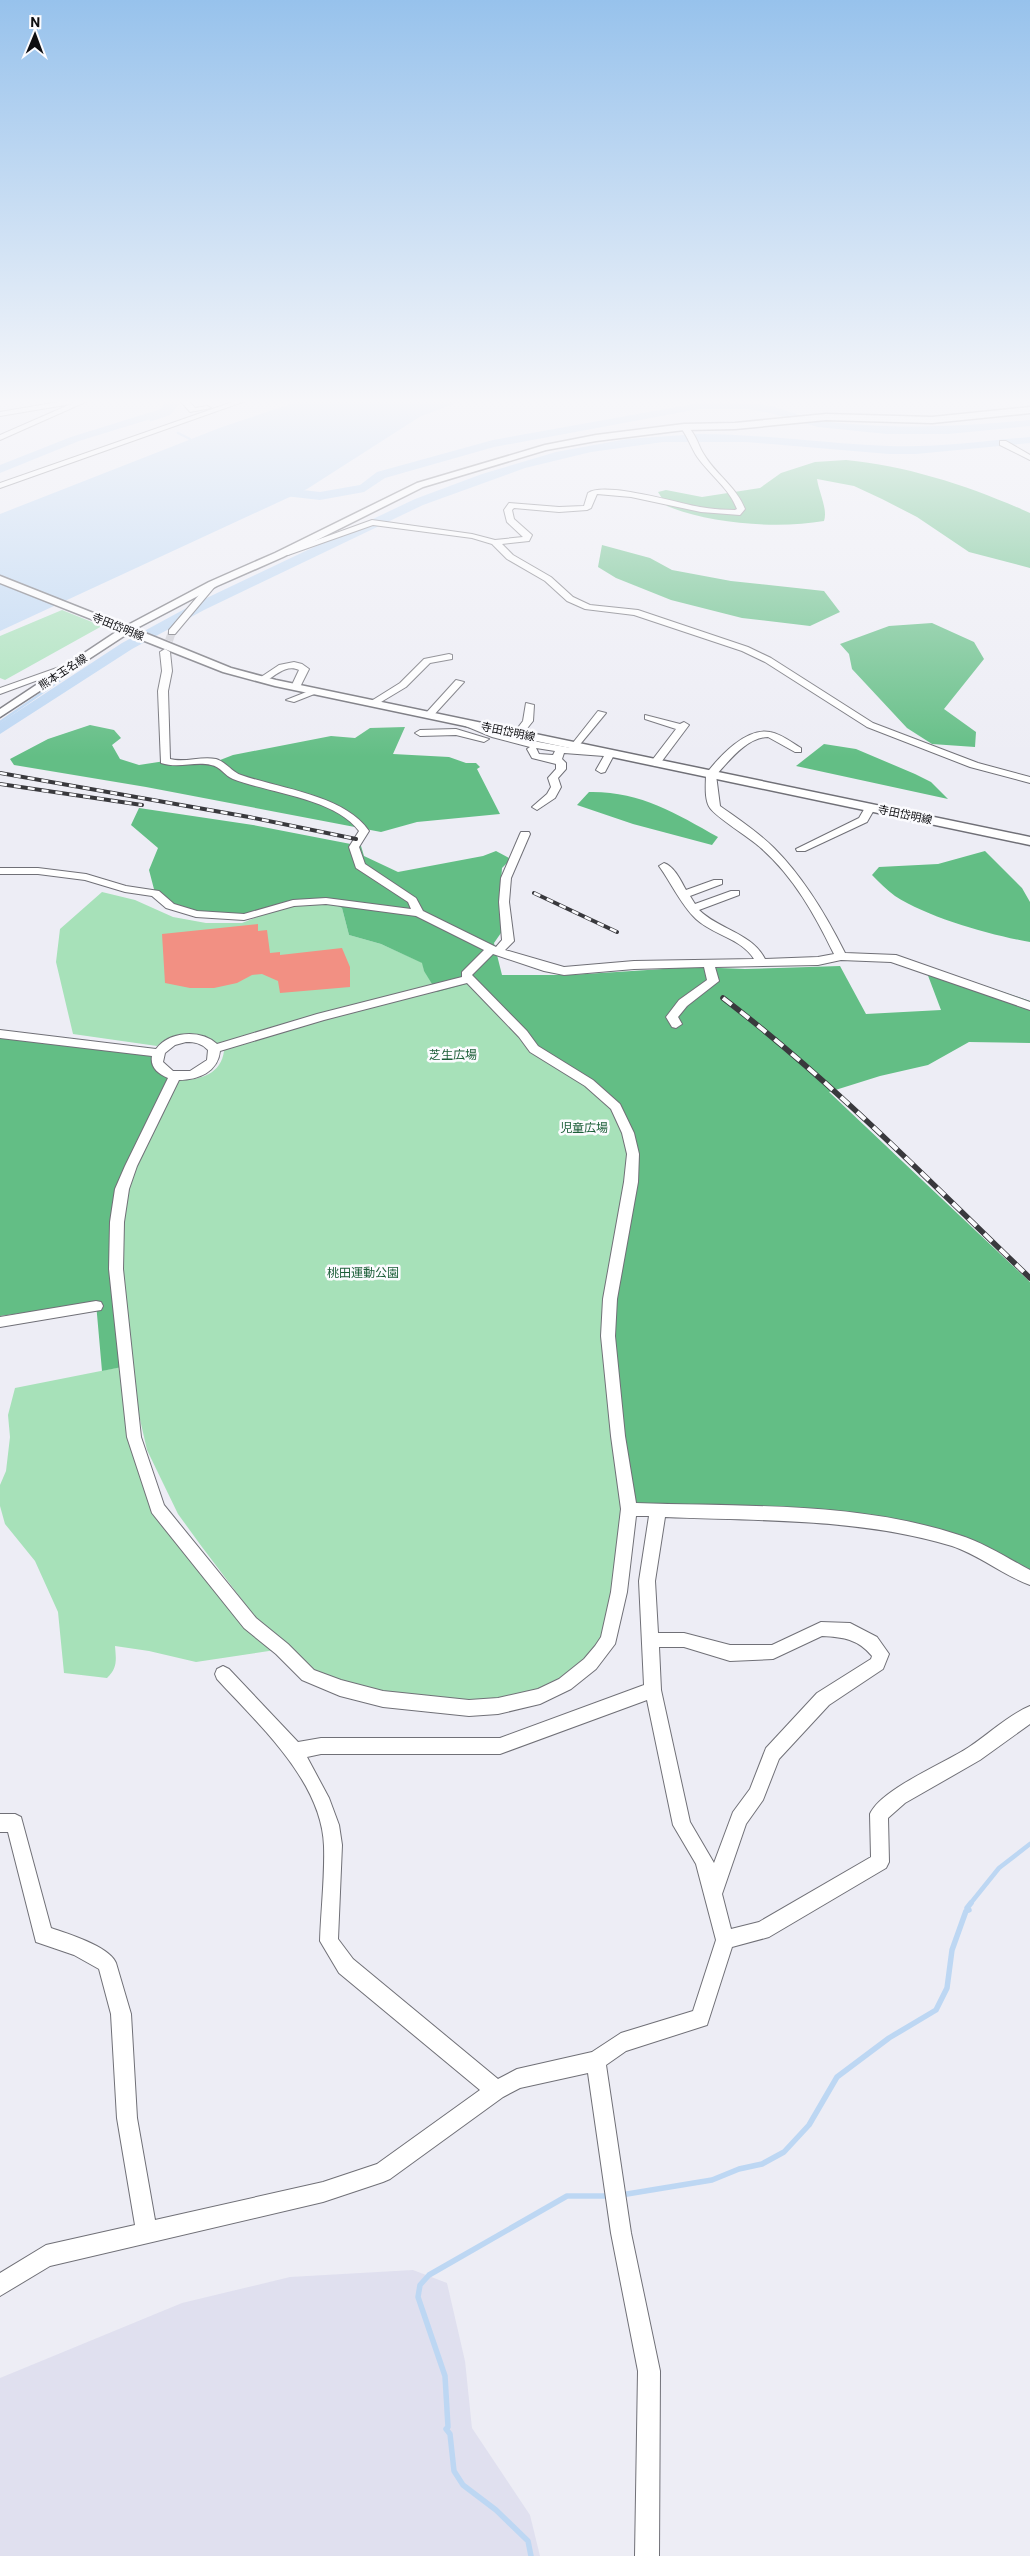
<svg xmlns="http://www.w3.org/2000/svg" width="1030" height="2556" viewBox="0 0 1030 2556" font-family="Roboto,'Noto Sans JP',sans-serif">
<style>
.built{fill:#e0e0ef}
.green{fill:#a7e1b9}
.forest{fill:#63be85}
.water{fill:#bdd7f3}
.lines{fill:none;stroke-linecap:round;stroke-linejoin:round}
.stream-far2{stroke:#bdd7f3;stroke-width:2.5}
.stream-far1{stroke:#bdd7f3;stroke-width:4.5}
.stream{stroke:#bdd7f3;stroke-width:5.5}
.river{fill:#bdd7f3;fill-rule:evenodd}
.building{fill:#f29083}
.minor-tunnel{stroke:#ccccd3;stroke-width:8;stroke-dasharray:8 4;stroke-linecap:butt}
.minor-casing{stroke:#707077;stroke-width:2}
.major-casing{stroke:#707077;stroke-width:3}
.minor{fill:#fff;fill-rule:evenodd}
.major{fill:#fff;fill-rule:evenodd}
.rail-far1-casing{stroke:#39393d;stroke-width:4}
.rail-casing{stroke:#39393d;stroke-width:5.5}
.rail-far1{stroke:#fbfbfe;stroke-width:2.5;stroke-dasharray:7;stroke-linecap:butt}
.rail{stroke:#fbfbfe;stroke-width:4;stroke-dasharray:11;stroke-linecap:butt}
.labels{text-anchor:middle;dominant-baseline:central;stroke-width:5;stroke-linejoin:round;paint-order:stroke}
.far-street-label{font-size:11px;fill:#0e0e11;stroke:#fbfbfe}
.park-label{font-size:12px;fill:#1c5e38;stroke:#fbfbfe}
</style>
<rect width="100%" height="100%" fill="#ededf5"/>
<path class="built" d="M413 2270 447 2283 465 2361 472 2428 530 2515 540 2556H0V2378L182 2303 290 2277Z"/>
<path class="green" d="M62 610 102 626 5 680 0 678V636Z
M102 892 135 900 173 917 206 923H242L293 903 326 901 342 908 349 935 381 944 423 963 424 971 483 988 599 1090 628 1133 629 1509 601 1651 565 1684 498 1706 382 1699 308 1675 255 1617 202 1547 178 1514 147 1450 110 1288 123 1195 176 1080C198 1081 221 1075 224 1051 209 1029 176 1028 157 1046L73 1034 56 962 60 929Z
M126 1366 133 1433 157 1508 282 1649 196 1662 149 1651 115 1646C116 1659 118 1668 107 1678L64 1673 58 1612 35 1561 5 1524 0 1506V1485L6 1471 10 1437 8 1415 15 1388Z"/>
<path class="forest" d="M846 460C909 466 972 487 1030 513V568L969 552 917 517 882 499 854 486 817 479C819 493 828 509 824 521 778 529 710 524 667 506L658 492 666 490 702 497 760 488 781 473 815 462Z
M602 545 650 558 672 570 731 581 824 591 840 612 810 626 742 618 671 600 616 578 598 567Z
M932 623 974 642 984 659 944 709 976 732 975 747 932 744 907 728 852 669 849 654 840 644 889 626Z
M90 725 114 730 121 738 112 745 120 759 139 765 165 761 215 762 233 755 331 736 355 738 370 728 405 727 393 754 449 757 466 763H476L480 767 477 769 500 814 417 822 381 832 146 787 14 765 10 759 48 739Z
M824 744 856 749 915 774 931 782 948 799 796 766Z
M589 792C640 791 675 813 718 837L712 845 633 824 577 805Z
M139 808 253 825 361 846 364 856 398 872 483 856 496 851 511 859 502 868 499 911 503 930 494 943 502 975H570L694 967 745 969 840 966 866 1014 941 1010 924 965 1030 1001V1043L969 1042 928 1065 880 1076 829 1092 1030 1282V1581L977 1551 900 1525 629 1509 608 1336 630 1142 610 1102 534 1049 483 988 466 984 437 992 424 971 422 963 381 944 349 935 342 908 326 901 293 903 244 917 196 914 170 906 155 893 149 870 158 848 131 825Z
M985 851 1022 888 1030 902V942C990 935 929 918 895 896 887 890 879 882 872 875L879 867 938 864Z
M0 1034 153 1052 170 1076 120 1207 127 1366 102 1371 96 1303 0 1316Z"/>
<path class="water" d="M306 399H468L421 416 307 489 0 631V514L222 427Z"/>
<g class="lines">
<path class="stream-far2" d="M151 420 169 414 177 405 172 401
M178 433 190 439
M0 722 72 672"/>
<path class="stream-far1" d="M970 1904 999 1868 1030 1844"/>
<path class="stream" d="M621 2195 712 2180 739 2169 762 2164 784 2152 809 2125 837 2077 889 2038 936 2010 947 1988 952 1950 966 1911 969 1910 967 1908 971 1903
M531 2556 528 2541 496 2510 463 2485 454 2471 450 2434 446 2429 448 2427 445 2376 418 2297 420 2285 429 2275 567 2196H609"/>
<path class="river" d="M166 399H177L170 413 79 441 0 473V465L71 437 161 409Z
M699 403C723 403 747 402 771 406 788 410 805 419 822 421 896 430 957 427 1030 420V426L948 434H887L818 427 770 413 748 409H699L494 447 385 478 364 492 320 500 267 494 261 490 267 486 320 492 360 485 377 472 493 440Z
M699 434C763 434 826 444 889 446 936 448 984 441 1030 437V443L916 454H889L746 442H663L591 452 525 468 423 505 204 610 132 649 0 734V723L122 643 194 604 415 499 482 474 556 452 627 439Z"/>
</g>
<path class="building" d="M258 924V931L267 930 270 953 280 952V955L342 948 350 967V987L280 993 278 981 262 974 252 975 237 983 214 988H190L165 983 162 934Z"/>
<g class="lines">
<path class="minor-tunnel" d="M165 652 172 632"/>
<g class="minor-casing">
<path id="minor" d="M83 399H92L0 440V435L71 404 0 416V412L70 400 73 403Z
M179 399H187L195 408 207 406 211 408 190 412Z
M241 399H251L0 488V483Z
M684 425C695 430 697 443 703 453 715 474 736 486 745 509L740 515 701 512 631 497 597 494 591 508 587 510 559 512 514 508 512 510 514 519 532 535 529 541 502 544 513 555 551 577 573 597 590 605 638 610 748 647 771 658 873 723 978 763 1030 777V783L970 767 867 727 765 662 742 651 634 615 585 609 567 601 545 581 507 559 492 544 472 538 373 525 288 555 281 553 372 520 472 534 495 540 523 537 507 522 504 510 509 503 559 507 584 506 588 493C604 481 678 503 700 507 711 509 723 510 735 510L737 509C729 488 711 476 698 458 691 448 688 436 680 427Z
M1000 441H1006L1030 455V460L1000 445Z
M210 582 217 584 175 634H169V630Z
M165 649 170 652 172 671 168 691 170 759C185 763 200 756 216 759 226 762 232 772 241 775 281 789 344 795 369 831L359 847 365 864 416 898 423 911 496 947 502 940 499 902 501 878 520 834 521 832H529L530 834 511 878 509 902 514 941 505 950 564 967 634 961 754 959C741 938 713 935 696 919 681 905 672 884 659 866L664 863C674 866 681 881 686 890L714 880H722V884L690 896 695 904 731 891H739V895L699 910C718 929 752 933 765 959L818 957 834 954C815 915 794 877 761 848 750 838 716 817 710 808 704 799 706 784 706 774 719 757 746 727 770 732 781 734 791 742 801 748V752H795L768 737C747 737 729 761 716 775L720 806C738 819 758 832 774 848 804 878 826 915 845 953L896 955 1030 1002V1010L891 962 841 960 818 965 715 967 719 981 687 1006 678 1017 682 1024 676 1028 672 1027 666 1017 679 1000 707 980 704 967 634 969 564 975 544 971 493 954 472 975 527 1031 538 1046 593 1080 620 1104 634 1133 639 1154 638 1182 617 1299 615 1336 625 1436 636 1503C742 1507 856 1501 959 1535 983 1542 1007 1558 1030 1570V1585C1003 1575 979 1555 952 1546 860 1518 760 1521 665 1517L655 1581 658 1633H684L730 1645H772L821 1622 850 1623 877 1637 889 1654 883 1669 829 1705 779 1759 763 1800 746 1824 722 1894 731 1929 759 1922 871 1857 870 1814C881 1789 945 1763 969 1747 989 1734 1008 1715 1030 1706V1724L980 1760 905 1803 888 1818 889 1862 886 1868 769 1937 732 1947 707 2025 626 2051 606 2065 631 2233 660 2371 659 2556H635L638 2371 611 2233 588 2073 520 2088 503 2097 390 2179 383 2182 323 2202 50 2266 0 2296V2273L46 2245 135 2225 117 2118 111 2014 99 1969 74 1955 36 1942 8 1832H0V1814H15L21 1817 51 1928C68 1934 109 1946 116 1963L131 2014 137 2118 155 2220 323 2182 377 2164 480 2090 339 1973 320 1941C321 1910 325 1877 324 1846 322 1781 258 1724 217 1679L215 1674 217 1669 223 1666 229 1669 298 1742 321 1738H500L644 1685 639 1581 649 1516H636L627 1592 615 1644 596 1669 571 1689 540 1704 498 1714 469 1716 383 1707 340 1696 302 1680 276 1654 244 1628 152 1513 127 1437 109 1269 110 1222 115 1189 125 1166 168 1078C158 1074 150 1067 152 1056L0 1038V1030L156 1049C169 1031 201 1029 217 1044L317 1014 462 977V972L484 950 416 916 326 904 294 906 244 920 196 917 166 908 152 896 125 892 85 880 38 874H0V868H38L86 874 126 886 159 891 174 904 197 911 244 914 293 900 326 898 411 909 408 902 356 868 349 847 359 831C335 798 269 793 233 779 225 776 220 766 211 765 194 761 179 769 161 763L158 691 162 671 160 652ZM467 983 519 1037 530 1052 585 1086 611 1109 622 1133 627 1154 624 1182 603 1299 601 1336 611 1436 621 1509 611 1592 601 1637 595 1646 584 1659 559 1679 538 1689 498 1698 469 1700 383 1691 341 1680 314 1670 288 1644 256 1618 164 1505 141 1437 123 1269 124 1222 129 1189 137 1166 179 1080C198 1080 218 1072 220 1051L324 1020ZM186 1042C195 1042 201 1043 208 1050L207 1060 190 1071H173L163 1062 165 1053 175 1045ZM822 1636C843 1637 858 1639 872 1656L871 1659 817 1693 766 1748 750 1789 733 1812 714 1863 690 1822 661 1690 659 1647H684L730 1661 773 1659ZM647 1700 673 1825 696 1864 716 1940 693 2011 621 2033 592 2052 517 2069 498 2079 353 1959 338 1939 342 1845 339 1825 329 1798 307 1757 321 1754H500Z
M449 654 452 655V659L430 663 406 687 376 705 368 703 400 683 424 659Z
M294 662 302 664 309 669 299 689 291 687 299 670C287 664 276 675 266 681L258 679 279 665Z
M68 664 76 666 0 694V688Z
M456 680 464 682 432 717H426V713Z
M314 689 322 691 294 702 286 700Z
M526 703 534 705 533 721 521 736H515L513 734 523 721Z
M598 711 606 713 577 748 613 751 615 753 605 772 601 773 596 770 604 756 564 753 562 759 566 763V769L558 778 561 787 555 798 537 810 532 807 547 794 551 787 548 778 556 769V764L532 758 527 749 530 747 492 737 456 722 461 719 517 738 571 748 572 744ZM536 748 555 751 553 755 539 754Z
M645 715 680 724 684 722 689 725 659 765 655 766 650 763 676 729 645 719Z
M456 729 489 739 484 742 456 735 420 736 415 733 420 730Z
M870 805 875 808 867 822 805 851H797L796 849 859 818 866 806Z
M96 1301 101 1302 103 1306 101 1310 0 1327V1317Z"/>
</g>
<g class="major-casing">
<path id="major" d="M1030 407V413L932 423 826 420 735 429 684 430 596 441 546 450 423 487 283 557 217 586 135 629 231 668 276 680 1030 837V845L275 686 223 672 127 634 0 717V709L119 630 0 583V576L126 626 209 582 275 553 417 483 545 445 596 435 684 424 735 423 826 414 932 417Z"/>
</g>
<use href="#minor" class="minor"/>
<use href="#major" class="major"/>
<g class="rail-far1-casing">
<path id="rail-far1" d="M0 773 249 817 356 839
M0 784 142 805
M534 893 617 932"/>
</g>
<g class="rail-casing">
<path id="rail" d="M723 998C833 1082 930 1182 1030 1278"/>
</g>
<use href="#rail-far1" class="rail-far1"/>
<use href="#rail" class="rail"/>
</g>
<linearGradient id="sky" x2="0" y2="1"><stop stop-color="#97c2ec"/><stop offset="0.53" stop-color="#f7f7fa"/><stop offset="1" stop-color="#f7f7fa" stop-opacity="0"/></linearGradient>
<rect width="1030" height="757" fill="url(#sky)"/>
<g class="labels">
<g class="far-street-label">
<text transform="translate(118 627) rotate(22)">寺田岱明線</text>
<text transform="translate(63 672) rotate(-33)">熊本玉名線</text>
<text transform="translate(508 732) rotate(12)">寺田岱明線</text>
<text transform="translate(905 815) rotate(12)">寺田岱明線</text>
</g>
<g class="park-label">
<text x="453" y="1055">芝生広場</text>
<text x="584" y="1128">児童広場</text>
<text x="363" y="1273">桃田運動公園</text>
</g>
</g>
<g transform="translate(35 35) rotate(1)" stroke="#fbfbfe" stroke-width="4" paint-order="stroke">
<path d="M0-4L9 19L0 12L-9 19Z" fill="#0e0e11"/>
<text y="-8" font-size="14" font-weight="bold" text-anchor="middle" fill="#0e0e11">N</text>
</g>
</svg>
